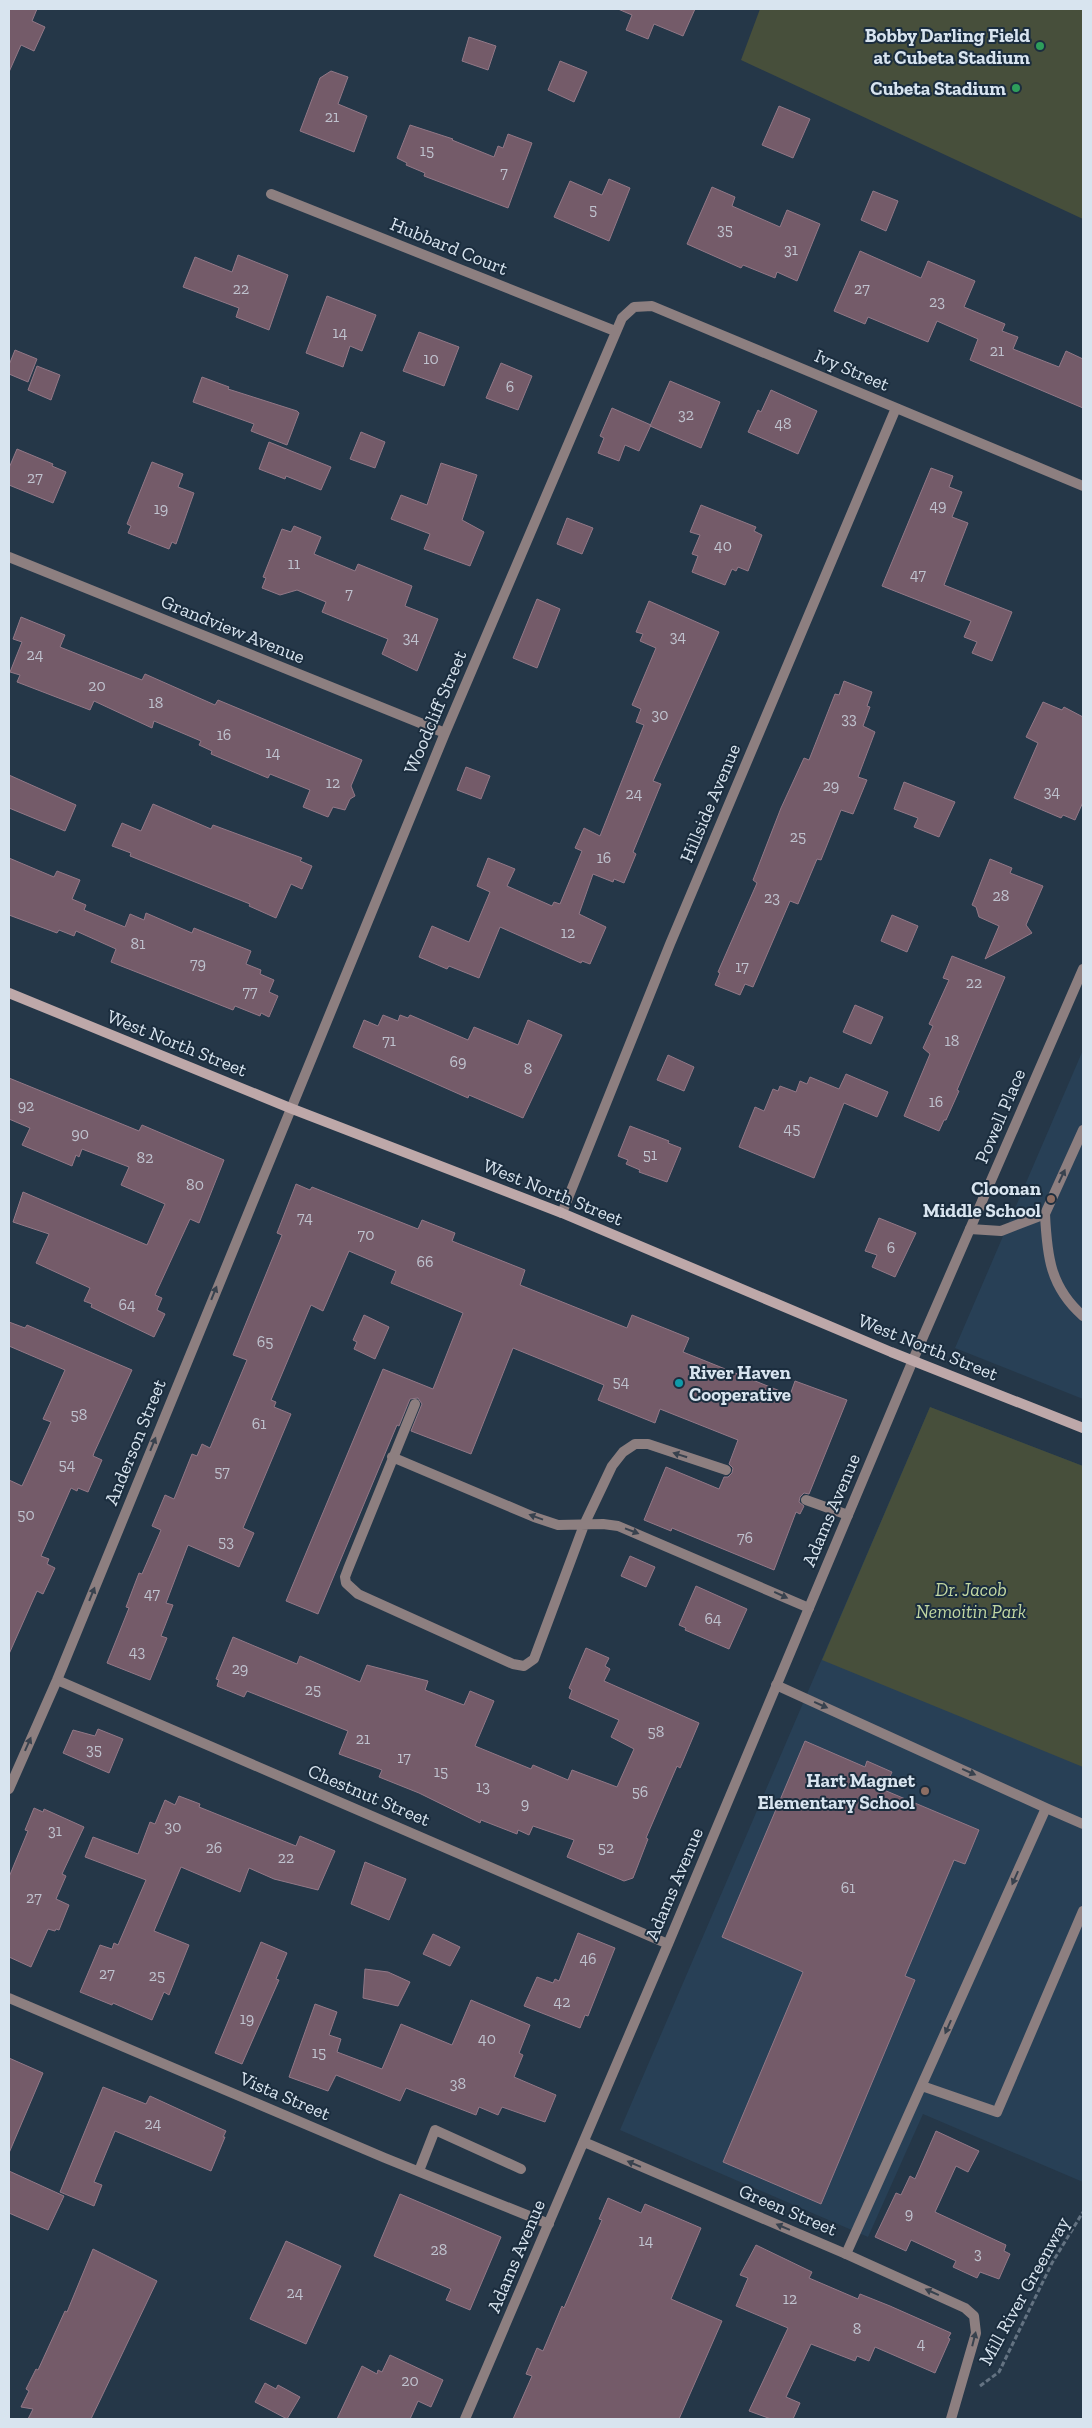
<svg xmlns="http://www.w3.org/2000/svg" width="1092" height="2428" viewBox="0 0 1092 2428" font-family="'Zilla Slab',serif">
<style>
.built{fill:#284056}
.green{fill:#474f3b}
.building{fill:#745b69;stroke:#927887}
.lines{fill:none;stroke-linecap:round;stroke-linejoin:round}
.path{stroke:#647382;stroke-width:3;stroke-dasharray:5 2.5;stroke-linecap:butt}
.lane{stroke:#8d7f80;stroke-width:10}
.street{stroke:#8d7f80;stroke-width:10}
.secondary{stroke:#bea8a9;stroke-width:10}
.oneway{fill:#38424e}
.leisure-dot{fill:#2e9e5b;stroke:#1b2d3e;stroke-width:2}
.education-dot{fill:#8d6e63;stroke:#1b2d3e;stroke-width:2}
.culture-dot{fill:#0f9aa8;stroke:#1b2d3e;stroke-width:2}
.labels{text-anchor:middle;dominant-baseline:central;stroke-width:4;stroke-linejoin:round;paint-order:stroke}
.number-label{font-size:16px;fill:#bfc2ce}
.poi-label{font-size:19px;font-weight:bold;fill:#d8e4ef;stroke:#1b2d3e;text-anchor:end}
.street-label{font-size:19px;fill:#d8e4ef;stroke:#1b2d3e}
.park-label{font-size:19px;font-style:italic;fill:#c2d7a2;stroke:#1b2d3e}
</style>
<rect width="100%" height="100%" fill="#253748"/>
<path class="built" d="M1083 1050V1399L955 1348Z
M930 1407 1083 1466V2182L923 2114 868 2237 620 2130Z"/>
<path class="green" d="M760 9H1083V219L741 60Z
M930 1407 1083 1466V1767L822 1660Z"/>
<path class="building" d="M9 9H37L32 21 45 27 34 51 21 45 9 72Z
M618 9H695L683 36 654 24 648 39 626 30 632 15Z
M469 37 496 46 488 70 462 61Z
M560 61 587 72 574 102 548 90Z
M331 71 348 77 338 104 367 116 354 152 300 131 320 78Z
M779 106 810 119 793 158 762 145Z
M410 125 453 139 452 140 494 157 498 146 503 148 508 134 532 143 508 208 424 176 425 173 406 165 407 163 397 158Z
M609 179 630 188 609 241 554 217 570 181 602 195Z
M712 187 735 197 732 206 780 227 787 210 820 224 797 281 777 272 775 278 743 265 741 268 687 244Z
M873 191 898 201 886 231 861 220Z
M860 251 921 278 928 261 975 281 964 307 1005 324 1002 331 1018 337 1013 349 1059 367 1066 351 1083 359V408L970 360 978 339 937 321 928 342 868 317 865 324 834 311Z
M238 255 288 275 269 330 236 317 239 308 183 287 195 257 232 272Z
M327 296 376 315 362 351 350 346 343 367 306 353Z
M419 332 459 347 444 386 403 371Z
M15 350 37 359 28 382 9 374V365Z
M501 363 532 376 518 410 486 398Z
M37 366 60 375 51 400 28 390Z
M202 377 229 387 228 389 297 411 299 413 287 445 251 431 254 424 193 402Z
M670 381 720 402 701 448 650 426Z
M771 390 817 411 798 454 748 432 758 410 761 412Z
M612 408 651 425 639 451 625 445 619 461 598 453 604 438 600 436Z
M361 432 385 442 375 468 350 459Z
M269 442 331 467 321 490 286 476 285 479 259 469Z
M17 449 53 464 52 466 66 472 53 503 9 485V468Z
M152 462 183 474 178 487 194 493 176 544 172 542 169 549 128 533 131 526 127 524Z
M441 463 477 475 462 520 484 532 470 566 424 549 430 534 391 519 401 495 427 505Z
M931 468 953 476 949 487 962 492 952 517 968 523 944 585 1012 612 992 661 972 653 977 642 964 637 971 621 882 586Z
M701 505 756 527 754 531 762 535 748 571 738 567 736 571 732 569 725 585 692 572 698 556 692 554 700 535 690 532Z
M567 518 593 528 582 554 557 544Z
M294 526 321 537 314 554 355 571 358 564 412 586 405 606 438 619 417 671 382 654 388 639 322 612 326 602 297 590 280 595 262 588 266 578 263 577 282 529 291 532Z
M537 599 560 609 537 668 513 658Z
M649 601 719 632 653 781 661 784 633 852 636 854 624 883 614 879 613 882 593 874 579 914 606 927 590 964 582 961 581 963 500 927 479 978 449 966 447 969 419 957 432 926 469 942 490 892 477 886 488 858 515 869 507 886 552 906 554 902 560 904 582 851 575 848 584 828 600 836 644 725 636 722 641 709 632 705 656 648 640 641 643 634 636 632Z
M21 617 65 635 60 647 142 680 145 674 215 705 218 700 362 760 351 786 355 796 350 799 345 810 333 807 328 817 303 807 310 790 270 774 268 778 211 754 212 751 199 745 201 741 154 721 152 728 94 701 90 710 17 682 20 675 10 672 22 642 13 639Z
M844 681 872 692 867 706 870 707 863 726 875 732 858 777 867 780 853 814 841 810 821 860 817 859 798 904 790 901 753 987 745 984 740 995 715 985 720 973 718 972 757 883 753 880 781 808 804 758 809 760 835 694 839 695Z
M1043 702 1062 710 1064 707 1083 717V802L1075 820 1063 815 1061 818 1014 798 1038 743 1026 737Z
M466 767 490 776 481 799 457 790Z
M9 775 76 805 65 831 9 808Z
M904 782 955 802 939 837 914 827 918 818 894 809Z
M153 804 211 829 213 825 302 858 300 861 312 866 302 889 291 884 276 918 249 906 250 904 130 856 131 853 112 846 122 823 141 831Z
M9 858 54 877 57 871 80 880 72 899 86 905 84 910 125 927 130 914 144 920 146 913 192 933 194 928 251 951 246 964 261 970 260 974 274 980 269 992 278 996 269 1017 261 1013 260 1016 235 1006 233 1010 111 962 116 949 76 931 74 936 59 930 57 933 9 915Z
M990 859 1012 868 1010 873 1043 886 1026 925 1032 933 985 959 999 926 979 917 976 907 972 905Z
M892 915 918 926 907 952 881 941Z
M952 956 1005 977 957 1090 959 1091 946 1120H944L939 1131 904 1116 930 1054 923 1048 933 1026 929 1024 949 980 943 978Z
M855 1005 883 1017 871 1044 843 1032Z
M383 1015 398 1021 400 1015 408 1018 410 1015 468 1040 474 1027 518 1045 528 1020 562 1035 523 1118 469 1095 468 1098 353 1047 364 1020 378 1026Z
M668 1055 694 1067 684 1091 657 1080Z
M846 1074 888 1092 877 1117 844 1103 814 1178 739 1147 755 1107 764 1111 773 1089 778 1091 780 1086 796 1092 800 1081 807 1084 810 1077 839 1089Z
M9 1078 139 1131 142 1125 224 1160 199 1223 190 1219 155 1295 162 1298 157 1310 165 1314 154 1337 91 1307 92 1304 84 1301 90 1288 36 1263 49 1234 13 1222 23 1192 147 1245 165 1204 121 1185 129 1167 82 1149 79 1157 76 1155 72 1166 22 1145 30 1128 9 1119Z
M630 1126 669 1141 668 1143 681 1148 667 1182 639 1172 640 1170 626 1164 628 1160 618 1156Z
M296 1184 310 1190 312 1187 418 1229 422 1220 455 1233 452 1241 525 1270 520 1285 627 1328 632 1315 689 1338 683 1352 790 1395 795 1381 847 1400 809 1494 804 1493 800 1497 799 1502 804 1506 800 1514 796 1512 774 1570 672 1528 671 1531 644 1520 666 1467 719 1489 724 1477H728L732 1473 733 1468 729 1464 738 1440 660 1409 655 1423 598 1400 604 1385 513 1348 471 1454 411 1431 422 1404 418 1398 410 1399 399 1426 397 1425 318 1614 286 1601 383 1369 433 1389 463 1313 391 1283 396 1271 349 1251 323 1311 311 1305 271 1400 276 1402 274 1407 291 1414 243 1528 254 1533 239 1567 188 1545 166 1603 173 1605 161 1636 167 1638 150 1680 107 1663 129 1608 126 1607 139 1573 142 1574 161 1530 152 1526 165 1495 174 1499 192 1454 197 1456 202 1444 210 1448 247 1360 233 1355 282 1235 277 1233Z
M879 1218 916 1233 895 1277 872 1267 877 1255 865 1251Z
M364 1315 389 1327 375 1359 354 1349 357 1342 353 1340Z
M9 1322 25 1328 27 1325 132 1370 94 1453 93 1456 102 1460 88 1492 78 1488 77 1491 71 1488 41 1556 49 1559 47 1564 55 1568 43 1594 37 1591 9 1654V1480L22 1486 51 1422 43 1419 65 1370 9 1346Z
M630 1556 655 1567 646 1587 621 1576Z
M696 1586 747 1609 729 1649 685 1630 686 1628 679 1625Z
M233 1637 297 1664 300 1656 360 1682 367 1665 428 1681 425 1690 464 1705 470 1691 494 1701 475 1746 531 1769 533 1765 568 1780 572 1770 617 1787 634 1749 611 1737 619 1720 569 1698 572 1690 569 1688 586 1648 609 1658 605 1666 610 1669 604 1681 699 1723 680 1768 677 1766 646 1838 648 1839 633 1878 624 1881 567 1857 574 1840 533 1826 529 1835 518 1830 517 1834 481 1820 480 1823 419 1793 379 1777 382 1770 339 1754 348 1731 247 1691 244 1697 217 1686 219 1680 216 1679Z
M98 1729 123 1739 109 1773 63 1753 73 1730 95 1736Z
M805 1741 865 1767 867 1761 892 1772 884 1790 979 1830 965 1864 954 1860 905 1976 915 1980 821 2204 723 2162 803 1972 722 1937Z
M179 1796 200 1804 199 1807 296 1846 300 1836 335 1851 318 1890 274 1879 249 1868 240 1892 181 1867 154 1931 189 1945 169 1995 164 1992 152 2020 113 2003 112 2005 80 1992 100 1945 112 1949 114 1943 118 1945 146 1880 85 1857 93 1837 138 1854 150 1822 155 1824 165 1800 175 1805Z
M34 1808 43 1812 44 1809 84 1827 62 1874 66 1876 56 1899 69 1905 59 1930 56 1929 55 1931 48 1929 31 1967 9 1957V1877L28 1831 25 1830Z
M365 1862 406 1879 389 1920 351 1904Z
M578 1933 615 1948 588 2016 585 2015 580 2028 524 2006 537 1977 553 1983 555 1979 559 1981Z
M433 1934 460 1947 450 1966 423 1954Z
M261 1942 287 1953 276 1979 279 1980 242 2064 215 2053Z
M365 1969 388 1972 410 1982 398 2006 363 1998Z
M471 2000 530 2025 519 2053 523 2055 514 2077 556 2095 545 2122 502 2107 498 2115 479 2107 476 2115 406 2088 400 2101 336 2075 328 2091 289 2077 315 2004 337 2012 329 2035 341 2039 337 2052 382 2069 401 2024 452 2045Z
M9 2058 43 2073 9 2153Z
M103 2087 146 2104 150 2096 226 2131 223 2137H225L211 2171 115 2131 94 2182 102 2185 94 2206 60 2192Z
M936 2131 979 2151 968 2172 956 2166 935 2212 1006 2245 1004 2251 1010 2254 999 2279 980 2272 977 2278 953 2267 956 2261 911 2240 906 2251 875 2237 896 2193 901 2195 910 2176 915 2179Z
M9 2171 64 2196 48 2230 9 2213Z
M400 2194 501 2237 470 2310 446 2300 451 2289 374 2256Z
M608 2198 641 2213 645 2204 701 2228 671 2299 722 2321 679 2419H513L532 2376 526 2374 537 2348 543 2351 562 2306 564 2308 602 2220 599 2219Z
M286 2241 341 2266 306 2344 250 2319Z
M756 2245 812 2272 809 2278 858 2299 860 2294 890 2306 951 2333 948 2338 950 2339 935 2373 875 2347 869 2361 857 2356 855 2361 811 2344 786 2397 800 2403 793 2419H771L749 2411 788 2328 736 2306 748 2278 740 2275Z
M93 2249 157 2281 91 2419H28L33 2409 21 2407 29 2391 26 2389 36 2369 38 2370 65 2311 67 2312Z
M390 2355 443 2380 431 2407 418 2401 410 2419H337L362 2366 377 2374 378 2370 382 2372Z
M265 2383 276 2389 278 2385 300 2397 287 2419 255 2402Z"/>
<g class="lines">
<path class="path" d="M980 2386 999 2372 1052 2263 1083 2212"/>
<path class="lane" d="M1045 1214C1047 1256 1050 1287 1083 1316
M970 1229 1001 1231 1045 1214 1083 1130
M415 1404 348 1569 345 1577 346 1583 358 1594 513 1664 524 1666 534 1659 584 1525 612 1466 623 1452 635 1444H648L726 1470
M392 1457 534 1517 558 1525 603 1524 618 1526 809 1608
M806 1500 848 1515
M776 1685 1046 1808 846 2254
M1046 1808 1083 1824
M922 2086 997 2112 1083 1911
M419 2171 435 2130 521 2169"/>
<path class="street" d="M271 194 615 331
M9 557 445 733
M562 1213 670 944 896 408
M57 1680 668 1944
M9 1789 57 1680 445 733 622 318 634 307 652 306 1083 486
M9 1998 385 2158 549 2224
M584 2142 846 2254 965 2308 974 2316 976 2333 951 2419
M465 2419 668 1944 913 1360 1083 969"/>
<path class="secondary" d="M9 993 290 1108 562 1213 891 1352 1083 1428"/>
</g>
<defs><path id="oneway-solid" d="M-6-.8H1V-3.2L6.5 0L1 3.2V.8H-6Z" transform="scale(1.25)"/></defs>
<g class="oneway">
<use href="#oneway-solid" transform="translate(1062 1176) rotate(-65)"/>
<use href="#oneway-solid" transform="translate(214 1293) rotate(-68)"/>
<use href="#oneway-solid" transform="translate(153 1444) rotate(-68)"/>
<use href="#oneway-solid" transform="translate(680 1455) rotate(-162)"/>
<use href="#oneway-solid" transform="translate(536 1517) rotate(-160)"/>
<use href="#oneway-solid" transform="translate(632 1531) rotate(21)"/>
<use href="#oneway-solid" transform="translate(92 1594) rotate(-68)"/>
<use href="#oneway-solid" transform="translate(781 1595) rotate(25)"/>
<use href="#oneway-solid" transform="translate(821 1705) rotate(24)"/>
<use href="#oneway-solid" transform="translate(28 1744) rotate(-66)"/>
<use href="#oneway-solid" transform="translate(969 1772) rotate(24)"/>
<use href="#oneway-solid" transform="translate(1015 1878) rotate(114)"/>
<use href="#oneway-solid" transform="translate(948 2027) rotate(114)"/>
<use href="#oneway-solid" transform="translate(634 2164) rotate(-157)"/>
<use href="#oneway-solid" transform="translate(783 2227) rotate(-157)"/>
<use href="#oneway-solid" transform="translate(932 2292) rotate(-156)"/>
<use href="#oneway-solid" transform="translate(974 2339) rotate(-76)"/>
</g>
<g class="leisure-dot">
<circle cx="1040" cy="46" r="5"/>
<circle cx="1016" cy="88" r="5"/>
</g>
<g class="education-dot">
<circle cx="1051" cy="1199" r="5"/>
<circle cx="925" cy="1791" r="5"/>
</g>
<circle class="culture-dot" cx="679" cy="1383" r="5"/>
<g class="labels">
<g class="number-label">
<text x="332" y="116">21</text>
<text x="427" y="150">15</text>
<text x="504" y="172">7</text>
<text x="593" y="209">5</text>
<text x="725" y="229">35</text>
<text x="791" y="249">31</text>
<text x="241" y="288">22</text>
<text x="862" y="288">27</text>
<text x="937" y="301">23</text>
<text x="340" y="332">14</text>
<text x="997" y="350">21</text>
<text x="431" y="358">10</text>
<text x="510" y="386">6</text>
<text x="686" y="414">32</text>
<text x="783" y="423">48</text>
<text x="35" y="477">27</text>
<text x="938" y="505">49</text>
<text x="161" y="508">19</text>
<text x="723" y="545">40</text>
<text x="294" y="563">11</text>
<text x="918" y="574">47</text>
<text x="349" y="593">7</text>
<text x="678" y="636">34</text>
<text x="411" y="637">34</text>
<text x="35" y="654">24</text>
<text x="97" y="685">20</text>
<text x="156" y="702">18</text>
<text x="660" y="714">30</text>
<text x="849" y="718">33</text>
<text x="224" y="734">16</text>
<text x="273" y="752">14</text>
<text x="333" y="782">12</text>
<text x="831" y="785">29</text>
<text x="1052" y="791">34</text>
<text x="634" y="793">24</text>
<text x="798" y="836">25</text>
<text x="604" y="857">16</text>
<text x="1001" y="895">28</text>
<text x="772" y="897">23</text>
<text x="568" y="932">12</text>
<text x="138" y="943">81</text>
<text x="198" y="963">79</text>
<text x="742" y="966">17</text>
<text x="974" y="982">22</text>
<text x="250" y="991">77</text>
<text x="389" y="1040">71</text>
<text x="952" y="1040">18</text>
<text x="458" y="1061">69</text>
<text x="528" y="1068">8</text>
<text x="936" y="1101">16</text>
<text x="26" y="1105">92</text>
<text x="792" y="1128">45</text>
<text x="80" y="1133">90</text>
<text x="650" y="1154">51</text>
<text x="145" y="1157">82</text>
<text x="195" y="1184">80</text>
<text x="305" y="1217">74</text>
<text x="366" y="1234">70</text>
<text x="891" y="1247">6</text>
<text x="425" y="1261">66</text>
<text x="127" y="1304">64</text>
<text x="265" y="1341">65</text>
<text x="621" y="1381">54</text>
<text x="79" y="1414">58</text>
<text x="259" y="1423">61</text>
<text x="67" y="1464">54</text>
<text x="222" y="1471">57</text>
<text x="26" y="1514">50</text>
<text x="745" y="1537">76</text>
<text x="226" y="1541">53</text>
<text x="152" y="1593">47</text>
<text x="713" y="1618">64</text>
<text x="137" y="1651">43</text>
<text x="240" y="1668">29</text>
<text x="313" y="1689">25</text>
<text x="656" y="1731">58</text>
<text x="363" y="1738">21</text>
<text x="94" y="1749">35</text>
<text x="404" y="1757">17</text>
<text x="441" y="1771">15</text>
<text x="483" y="1786">13</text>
<text x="640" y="1791">56</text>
<text x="525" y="1803">9</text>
<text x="173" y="1826">30</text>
<text x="55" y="1830">31</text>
<text x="214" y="1847">26</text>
<text x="606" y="1847">52</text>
<text x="286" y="1857">22</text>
<text x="848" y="1887">61</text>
<text x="34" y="1897">27</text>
<text x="588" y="1958">46</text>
<text x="107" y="1973">27</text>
<text x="157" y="1975">25</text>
<text x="562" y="2001">42</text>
<text x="247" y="2018">19</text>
<text x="487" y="2038">40</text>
<text x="319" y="2052">15</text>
<text x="458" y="2083">38</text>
<text x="153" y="2123">24</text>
<text x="909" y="2213">9</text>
<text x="646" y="2240">14</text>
<text x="439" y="2249">28</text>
<text x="978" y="2253">3</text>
<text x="295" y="2292">24</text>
<text x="790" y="2298">12</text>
<text x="857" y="2328">8</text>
<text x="921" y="2343">4</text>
<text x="410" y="2380">20</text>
</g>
<g class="poi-label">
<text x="1030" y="35">Bobby Darling Field<tspan x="1030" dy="22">at Cubeta Stadium</tspan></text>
<text x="1006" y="88">Cubeta Stadium</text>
<text x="1041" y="1188">Cloonan<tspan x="1041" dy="22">Middle School</tspan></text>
<text x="689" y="1372" text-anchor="start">River Haven<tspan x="689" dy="22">Cooperative</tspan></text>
<text x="915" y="1780">Hart Magnet<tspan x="915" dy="22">Elementary School</tspan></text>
</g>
<g class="street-label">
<text transform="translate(449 246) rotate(22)">Hubbard Court</text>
<text transform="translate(852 370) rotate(23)">Ivy Street</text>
<text transform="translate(233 629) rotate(22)">Grandview Avenue</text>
<text transform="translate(435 712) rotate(-67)">Woodcliff Street</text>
<text transform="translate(710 803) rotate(-67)">Hillside Avenue</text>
<text transform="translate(177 1043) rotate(22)">West North Street</text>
<text transform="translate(1000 1116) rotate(-67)">Powell Place</text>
<text transform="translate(553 1192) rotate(22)">West North Street</text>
<text transform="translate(928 1347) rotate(22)">West North Street</text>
<text transform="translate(135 1442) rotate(-68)">Anderson Street</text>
<text transform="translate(831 1510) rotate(-67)">Adams Avenue</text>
<text transform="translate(369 1795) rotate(23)">Chestnut Street</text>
<text transform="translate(674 1884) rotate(-67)">Adams Avenue</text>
<text transform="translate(285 2096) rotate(23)">Vista Street</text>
<text transform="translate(788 2210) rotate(23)">Green Street</text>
<text transform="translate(516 2256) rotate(-67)">Adams Avenue</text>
<text transform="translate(1024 2291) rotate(-61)">Mill River Greenway</text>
</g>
<g class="park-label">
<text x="971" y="1589">Dr. Jacob<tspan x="971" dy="22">Nemoitin Park</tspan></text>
</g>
</g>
<rect width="1092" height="2428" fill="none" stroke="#d8e4ef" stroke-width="20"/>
</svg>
